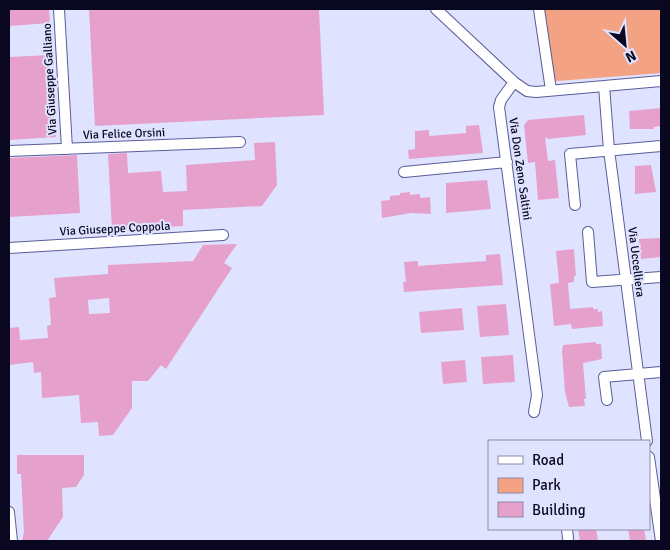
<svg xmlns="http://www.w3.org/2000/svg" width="670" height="550" viewBox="0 0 670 550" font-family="Signika,sans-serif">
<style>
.green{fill:#f4a284}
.building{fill:#e5a1cc;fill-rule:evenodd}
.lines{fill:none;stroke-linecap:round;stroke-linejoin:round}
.minor-casing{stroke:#5a5c9a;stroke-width:12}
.minor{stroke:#fff;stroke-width:10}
.labels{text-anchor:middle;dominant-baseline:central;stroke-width:4;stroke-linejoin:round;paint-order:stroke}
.street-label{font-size:12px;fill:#090820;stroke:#e0e3ff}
</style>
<rect width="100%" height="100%" fill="#e0e3ff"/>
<path class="green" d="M534 9H661V73L544 82Z"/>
<path class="building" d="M9 9H49L50 23 9 26Z
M89 9H319L324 115 95 126Z
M50 55 56 137 9 140V57Z
M661 108V126L654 127V129H630L629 111Z
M584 115 586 135 548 139 545 137 548 161 555 160 559 198 538 200 535 162 528 163 524 125 528 120Z
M479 125 483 153 409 159 408 150 415 149V131L429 130V136L466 133V126Z
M275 142 277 185 262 206 183 210V226L112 230 108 154 127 153 128 173 161 171 163 192 187 191 186 165 255 160 254 143Z
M77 155 80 213 9 217V158Z
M651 165 656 192 635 194V166Z
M487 180 491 209 446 213V183Z
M410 192V195L420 194V198L430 197 431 214 411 213 382 218 381 201 390 200V196L400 195V193Z
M660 238 661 257 641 259 639 239Z
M237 244 224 263 232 268 166 369 161 365 148 381H132V408L113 435 99 436 98 422 81 423 79 395 42 398 41 372 34 373 33 362 9 365V328L19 327 20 340 48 338 47 326 51 325 49 298 56 297 54 278 108 274V265L193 261 203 245ZM109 298 110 313 89 314 88 300Z
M574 249 576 276H574V282L568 283 570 309 593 307V309H598V312L602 311 603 326 572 329 571 324 554 326 550 284 559 283 556 251Z
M500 254 503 285 404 292 403 282H406L404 262 418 261V266L431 265 486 261V255Z
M506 304 509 335 480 337 477 306Z
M462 308 464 330 421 333 419 312Z
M596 342V344H601L602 359 583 363 586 399H584L585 406 569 407 565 392 562 351 563 345Z
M513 355 515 382 483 384 481 357Z
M465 360 467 382 443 384 441 362Z
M17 455H84V475L76 487 62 488 63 517 47 541H22L24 532 21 474H17Z
M578 529H596L598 541H580Z
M628 529H644L646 541H630Z"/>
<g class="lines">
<g class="minor-casing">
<path id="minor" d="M59 9 67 149
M436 9 514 82
M539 9 551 90
M604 86 609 150 647 441
M9 151 240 142
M404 172 507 162
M575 205 570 154 661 146
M588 232 592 282 661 277
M9 248 223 235
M607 400 604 377 661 372
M534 412 537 395 499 107 501 100 514 82 527 91 536 92 661 81
M649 457 661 541
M9 512 12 541
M567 529 568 538"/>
</g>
<use href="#minor" class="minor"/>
</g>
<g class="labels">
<g class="street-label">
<text transform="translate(50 79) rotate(-93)">Via Giuseppe Galliano</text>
<text transform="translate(124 134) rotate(-2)">Via Felice Orsini</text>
<text transform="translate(520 169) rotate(82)">Via Don Zeno Saltini</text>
<text transform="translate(115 229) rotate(-3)">Via Giuseppe Coppola</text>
<text transform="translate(636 262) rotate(83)">Via Uccelliera</text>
</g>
</g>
<rect width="670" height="550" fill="none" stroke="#090820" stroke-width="20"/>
<rect x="488" y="440" width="162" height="90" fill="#e0e3ff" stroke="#8a8ba6"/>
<rect x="498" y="456" width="25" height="8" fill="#ffffff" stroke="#8a8ba6"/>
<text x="532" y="465" font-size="15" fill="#090820">Road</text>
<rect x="498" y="478" width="25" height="15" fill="#f4a284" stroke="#8a8ba6"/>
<text x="532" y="490" font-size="15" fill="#090820">Park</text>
<rect x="498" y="502" width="25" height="15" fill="#e5a1cc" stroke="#8a8ba6"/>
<text x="532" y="515" font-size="15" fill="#090820">Building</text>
<g transform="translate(625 45) rotate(153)" stroke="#e0e3ff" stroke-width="4" paint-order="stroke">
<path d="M0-4L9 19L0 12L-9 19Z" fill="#090820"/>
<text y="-8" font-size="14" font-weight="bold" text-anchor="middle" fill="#090820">N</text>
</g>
</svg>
